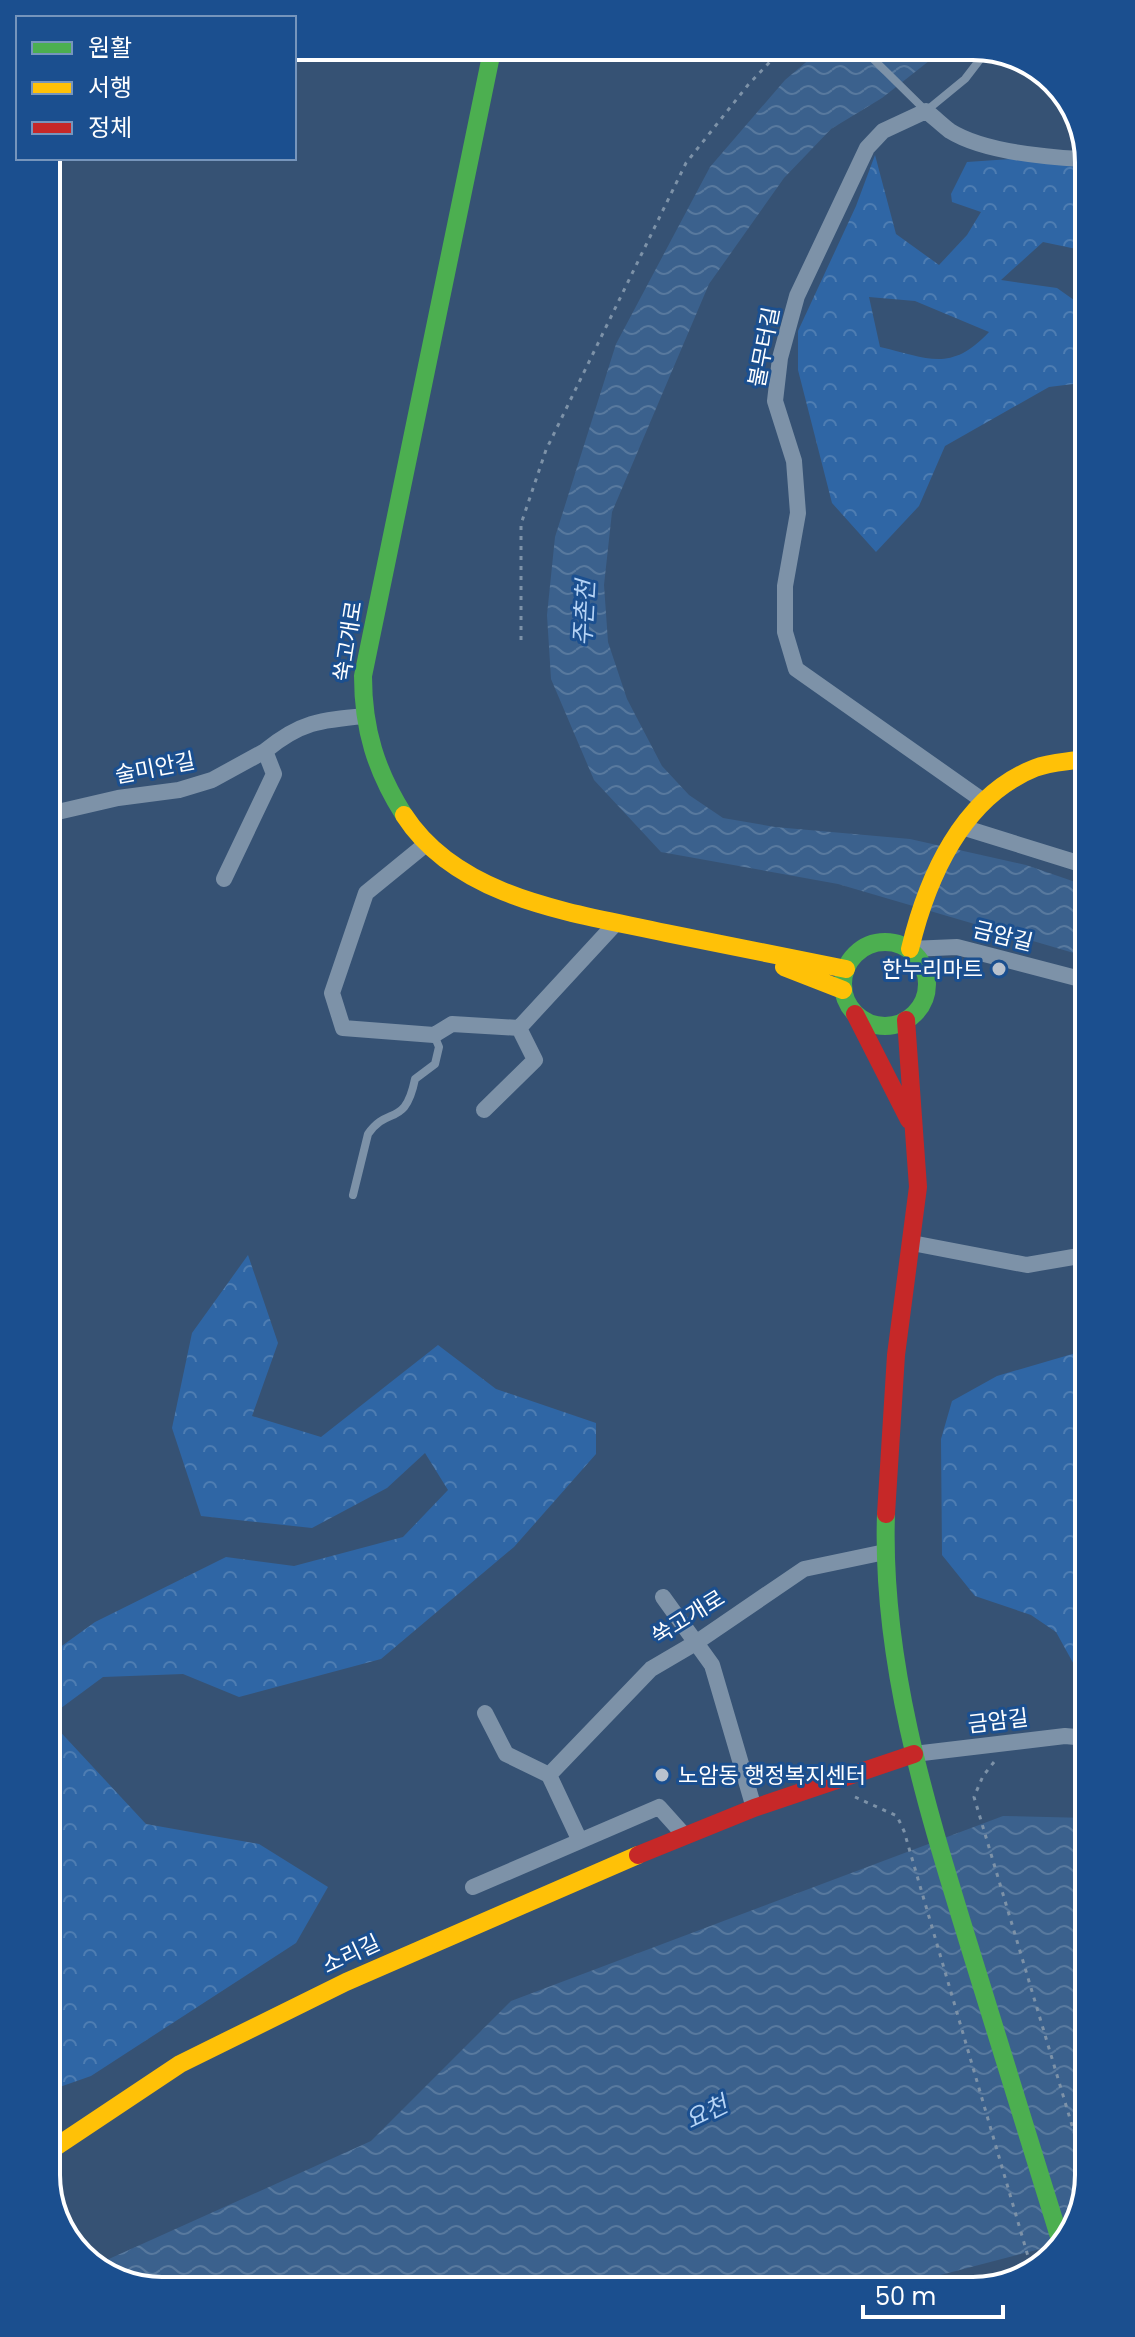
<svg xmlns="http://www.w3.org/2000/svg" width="1135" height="2337" viewBox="0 0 1135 2337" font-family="Poppins,'Noto Sans KR',sans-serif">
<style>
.forest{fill:url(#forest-crowns);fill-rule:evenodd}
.water{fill:url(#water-waves)}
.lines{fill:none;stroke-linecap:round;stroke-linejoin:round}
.path{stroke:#7d92a8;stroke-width:3;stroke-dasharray:4 6;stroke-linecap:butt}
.lane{stroke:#7d92a8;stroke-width:8}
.street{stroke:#7d92a8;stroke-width:16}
.fast{stroke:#4caf50;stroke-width:18}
.slow{stroke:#ffc107;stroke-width:18}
.jam{stroke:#c62828;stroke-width:18}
.poi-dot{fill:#b9c2ce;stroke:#1b4f8f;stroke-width:3}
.labels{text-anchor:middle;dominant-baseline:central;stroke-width:6;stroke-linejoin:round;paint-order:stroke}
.street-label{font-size:22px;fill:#fff;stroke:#1b4f8f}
.poi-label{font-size:22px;fill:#fff;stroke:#1b4f8f;text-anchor:end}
.water-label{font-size:24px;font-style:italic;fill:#b5d3f5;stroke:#1b4f8f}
.rim{fill:none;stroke:#fff;stroke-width:4}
</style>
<defs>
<pattern id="forest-crowns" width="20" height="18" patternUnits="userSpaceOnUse" patternTransform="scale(2)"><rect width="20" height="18" fill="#2f66a5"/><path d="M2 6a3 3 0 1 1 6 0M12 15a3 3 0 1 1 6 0" fill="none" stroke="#4e7db2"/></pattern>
<pattern id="water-waves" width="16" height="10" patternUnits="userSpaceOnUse" patternTransform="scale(2)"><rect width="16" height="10" fill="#3b618d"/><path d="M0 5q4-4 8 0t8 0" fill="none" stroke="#58799e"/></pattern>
</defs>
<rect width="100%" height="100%" fill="#365274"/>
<path class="forest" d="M1081 154V250L1043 242 1001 280 1057 288 1081 305V383L1049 387 945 446 919 506 876 552 832 503 798 370V331L856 206 875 155 896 234 939 265 967 235 981 212 952 202 951 194 967 162ZM869 297 915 301 989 332C951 373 928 358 880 347Z
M248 1255 278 1343 252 1416 321 1437 438 1345 496 1389 596 1423V1454L514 1547 381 1659 239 1697 183 1674 103 1677 53 1714 52 1653 95 1622 226 1557 294 1566 403 1537 448 1490 425 1453 387 1488 312 1528 201 1516 172 1428 192 1333Z
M1086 1350 1087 1688 1056 1632 1031 1615 975 1596 942 1555 941 1439 952 1401 997 1376Z
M53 1724 146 1824 259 1844 328 1887 296 1943 91 2076 54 2089Z"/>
<path class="water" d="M825 46H948L882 98 831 129 784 178 709 284 612 512 604 585 608 642 627 699 662 766 689 795 723 818 775 827 910 839 1026 865 1084 885V956L838 884 661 852 594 780 551 679 547 615 555 537 616 344 710 167 785 80Z
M1003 1816 1087 1818 1089 2176 1067 2242 910 2283 154 2291 91 2267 371 2141 511 2001Z"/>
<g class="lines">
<path class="path" d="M521 640V524L546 450 686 163 748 85 785 46
M994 1762 983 1776 974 1797 1088 2179
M855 1797 897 1816 904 1831 1032 2270"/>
<path class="lane" d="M860 46 926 111 965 79 988 49
M353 1195 368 1134C388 1105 405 1128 415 1079L435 1064 439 1047 434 1035"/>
<path class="street" d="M982 800 796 669 785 632V586L798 513 794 461 775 401 780 358 797 296 867 148 883 131 926 111C934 117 942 125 950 131 982 151 1044 157 1081 159
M49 814 118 798 179 790 212 780 265 751
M962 827 1084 865
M426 844 366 893 332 993 343 1028 434 1035 452 1024 519 1028
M224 879 274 774 265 751C300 722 320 720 365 716
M910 949 957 947 1084 980
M484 1110 535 1060 519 1028 616 923
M912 1243 1027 1265 1085 1255
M663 1597 712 1665 754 1808
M485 1713 506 1754 549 1775 580 1841
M914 1754 1065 1736 1087 1738
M549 1775 651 1669 697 1642 804 1569 885 1552
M473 1887 659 1807 685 1836"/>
<path class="fast" d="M404 815C376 771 363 729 363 676L493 46
M843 984a42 42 0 1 1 84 0a42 42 0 1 1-84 0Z
M886 1514C881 1662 926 1805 969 1945 1000 2046 1031 2146 1062 2246"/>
<path class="slow" d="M404 815C459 900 576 913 666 933 726 945 786 957 846 969
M910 949C927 878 962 797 1035 768 1050 762 1067 762 1083 759
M784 967 843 990
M54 2148 180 2064 346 1982 638 1855"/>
<path class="jam" d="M855 1014 909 1120
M886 1514 896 1355 918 1187 906 1020
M638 1855 754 1808 914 1754"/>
</g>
<g class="poi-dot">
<circle cx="999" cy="969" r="8"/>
<circle cx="662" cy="1775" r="8"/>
</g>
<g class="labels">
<g class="street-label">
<text transform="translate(764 347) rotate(-79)">불무터길</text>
<text transform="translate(348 641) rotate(-81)">쑥고개로</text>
<text transform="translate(155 768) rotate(-11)">술미안길</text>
<text transform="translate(1003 936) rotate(14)">금암길</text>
<text transform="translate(688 1617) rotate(-32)">쑥고개로</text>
<text transform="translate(998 1721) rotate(-7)">금암길</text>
<text transform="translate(351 1954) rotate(-25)">소리길</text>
</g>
<g class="poi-label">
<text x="983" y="969">한누리마트</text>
<text x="678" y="1775" text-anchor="start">노암동 행정복지센터</text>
</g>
<g class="water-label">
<text transform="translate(584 613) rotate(-87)">주촌천</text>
<text transform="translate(706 2112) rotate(-26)">요천</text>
</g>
</g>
<path d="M0 0H1135V2337H0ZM162 60H973A102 102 0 0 1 1075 162V2175A102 102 0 0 1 973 2277H162A102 102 0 0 1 60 2175V162A102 102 0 0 1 162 60Z" fill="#1b4f8f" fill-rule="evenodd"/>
<path class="rim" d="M162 60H973A102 102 0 0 1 1075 162V2175A102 102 0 0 1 973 2277H162A102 102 0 0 1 60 2175V162A102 102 0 0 1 162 60Z"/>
<rect x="16" y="16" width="280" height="144" fill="#1b4f8f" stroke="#7695bc" stroke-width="2"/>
<rect x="32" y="42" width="40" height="12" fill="#4caf50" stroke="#7695bc" stroke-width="2"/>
<text x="88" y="56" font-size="24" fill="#ffffff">원활</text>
<rect x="32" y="82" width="40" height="12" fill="#ffc107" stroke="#7695bc" stroke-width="2"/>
<text x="88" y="96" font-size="24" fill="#ffffff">서행</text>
<rect x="32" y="122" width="40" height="12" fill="#c62828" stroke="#7695bc" stroke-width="2"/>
<text x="88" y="136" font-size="24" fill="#ffffff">정체</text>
<path d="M863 2305v12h140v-12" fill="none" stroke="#ffffff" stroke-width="4"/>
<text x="875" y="2305" font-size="24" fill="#ffffff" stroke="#1b4f8f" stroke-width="6" paint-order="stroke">50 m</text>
</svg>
